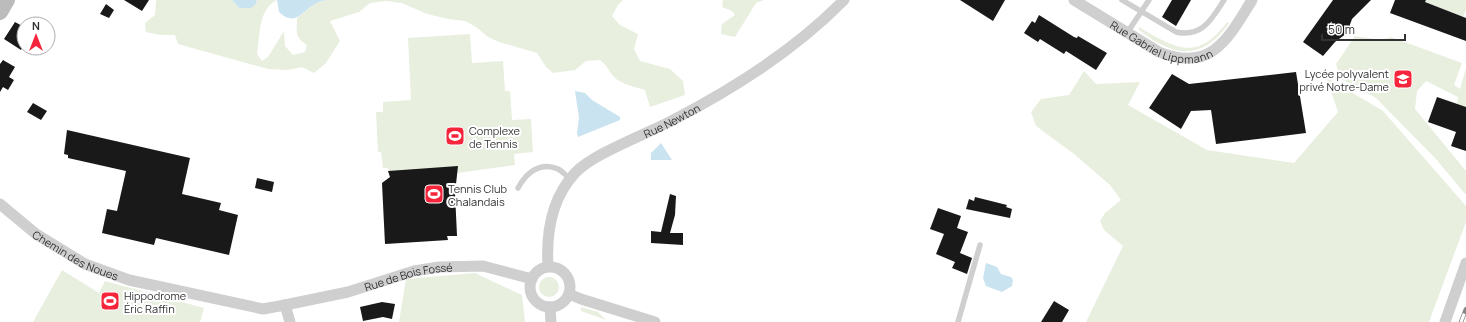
<svg xmlns="http://www.w3.org/2000/svg" width="1466" height="322" viewBox="0 0 1466 322" font-family="Manrope,sans-serif">
<style>
.green{fill:#e8efdf}
.water{fill:#cae3f0}
.building{fill:#191919}
.lines{fill:none;stroke-linecap:round;stroke-linejoin:round}
.service{stroke:#cfcfcf;stroke-width:5.5}
.minor{stroke:#cfcfcf;stroke-width:11}
.secondary{stroke:#bcbcbc;stroke-width:16}
.rail-casing{stroke:#878787;stroke-width:4.5}
.rail{stroke:#fff;stroke-width:3;stroke-dasharray:9;stroke-linecap:butt}
.labels{text-anchor:middle;dominant-baseline:central;stroke-width:4;stroke-linejoin:round;paint-order:stroke}
.street-label{font-size:11px;fill:#323232;stroke:#fff}
.poi-label{font-size:11px;fill:#323232;stroke:#fff;text-anchor:start}
</style>
<rect width="100%" height="100%" fill="#fff"/>
<path class="green" d="M156 0H232L239 8 256 4 257 0H277C258 9 260 36 257 54L262 61 268 57 284 31 285 46 293 55 305 52 307 45C294 36 297 33 297 18L317 2 327 0H623L618 5 612 16 620 25 638 34 634 49 640 61 670 69 683 81 685 95 650 107 645 90C635 87 621 84 614 77 608 71 609 67 600 60L586 61 575 70 553 73 546 67 537 53 499 42 488 37 476 27 465 21 448 19 427 14 402 3 386 1 370 3 359 12 330 21 340 41 326 63 314 73 302 67 288 70 268 69 178 44 175 35H160L146 32 145 23 155 15Z
M723 0H764L756 3 735 37 721 34 722 24 735 15 732 11 722 7Z
M1426 0H1466V10L1463 17 1425 2Z
M1227 22 1229 23C1202 62 1173 57 1139 30V27C1176 49 1197 62 1227 22Z
M470 34 472 63 503 61 505 91H510L512 120 531 119 533 152 514 154 515 165 457 173 455 193 457 236H448V240L385 244 382 183 390 177 388 168H383L381 152H378L376 112H383V102L411 100 408 38Z
M1355 36 1381 40 1391 37 1462 63 1454 85 1460 89 1466 68V107L1457 104 1458 97 1426 81 1417 91 1415 109 1466 171V195L1436 159 1376 98 1340 78 1336 64Z
M1084 71 1096 84 1140 82 1128 105 1207 150 1294 163 1338 112 1326 77 1383 111 1466 206V222L1429 322H1086L1123 246 1104 230 1100 221 1105 213 1121 200 1110 185 1074 154 1036 126 1031 112 1041 99 1069 95Z
M62 270 99 293 105 281 204 308 200 322H33Z
M475 273 522 295 525 322H399L406 279Z
M539 287a10 10 0 1 1 20 0a10 10 0 1 1-20 0Z
M581 307 598 312 606 320 581 311Z"/>
<path class="water" d="M232 0H257L256 4 251 8H239Z
M277 0H327C321 1 317 2 312 6 300 14 294 26 279 12Z
M575 91 585 93 592 100 620 117V120L578 137 577 133 579 118Z
M661 143 672 160H651V153Z
M986 263 997 267 1001 274 1011 277 1013 280 1012 286 1002 292 986 286 983 278Z"/>
<path class="building" d="M124 0H149L142 11Z
M960 0H1005L993 21Z
M1172 0H1191L1176 26 1162 17Z
M1333 0H1371L1352 19 1347 33 1335 42 1323 56 1303 42Z
M1395 0H1426L1425 2 1466 18V41L1390 13Z
M106 4 114 10 109 18 100 14Z
M1039 15 1074 37 1077 38 1078 36 1107 53 1096 70 1066 51 1064 54 1040 39 1038 42 1024 33 1032 21 1035 23Z
M15 22 24 27V45L21 50 4 39Z
M3 60 15 67 9 77 14 80 8 90 3 87 0 92V64Z
M1296 72 1306 133 1216 144 1211 110 1191 111 1181 129 1149 108 1172 74 1189 84Z
M1437 97 1466 107V151L1451 146 1456 132 1428 122Z
M33 103 47 111 41 120 27 112Z
M67 130 190 158 182 194 221 203 219 210 238 215 229 255 156 238 154 245 102 233 107 209 117 211 126 171 68 158V155L64 154Z
M458 166 455 193 457 236H447L448 240 385 244 382 183 390 177 388 171Z
M257 178 274 182 272 192 255 188Z
M670 194 676 196 675 215 670 233H683V245L651 243V231L661 232Z
M975 197 1007 205 1006 207 1012 209 1010 218 966 209 969 199 974 201Z
M938 208 961 216 957 228 968 232 960 253 972 258 967 274 952 268 955 262 936 254 944 234 930 229Z
M1054 301 1069 310 1062 322H1041Z
M382 302 395 304 392 319 383 317 363 321 360 307Z"/>
<g class="lines">
<path class="service" d="M1122 0 1176 32C1202 38 1212 19 1224 0
M1127 33 1149 0
M518 188C526 173 540 161 558 169 562 171 566 176 571 179
M958 322 980 245"/>
<g class="minor">
<path id="s1" d="M1074 0 1159 52C1211 73 1228 39 1252 0"/>
<path id="s2" d="M0 204 36 234 85 264 129 280 263 309 285 305 290 322"/>
<path id="s3" d="M548 266C546 232 551 199 575 173 594 153 647 134 673 120 735 88 795 50 844 0"/>
<circle cx="550" cy="287" r="20"/>
<path d="M569 294 581 299 655 322"/>
<path id="s4" d="M285 305 348 292 414 271 439 267 483 266 532 279"/>
<path d="M550 307 551 322"/>
<path d="M1445 322 1466 263"/>
</g>
<path class="secondary" d="M0 12 7 0"/>
<g class="rail-casing">
<path id="rail" d="M1461 322 1466 309"/>
</g>
<use href="#rail" class="rail"/>
</g>
<defs>
<g id="school-square" transform="scale(1)"><rect x="-9" y="-9" width="18" height="18" rx="4" fill="#f7253b" stroke="#fff"/><path d="M0-5L7-2L0 1L-7-2ZM-4 1L0 2.5L4 1V4Q0 6-4 4Z" fill="#fff"/></g>
<g id="stadium-square" transform="scale(1)"><rect x="-9" y="-9" width="18" height="18" rx="4" fill="#f7253b" stroke="#fff"/><path d="M0-5a6.5 5 0 1 0 0 10a6.5 5 0 1 0 0-10ZM-3.5-1.8h7v3.6h-7Z" fill="#fff"/></g>
</defs>
<g fill-rule="evenodd">
<use href="#school-square" x="1403" y="79"/>
<use href="#stadium-square" x="455" y="136"/>
<use href="#stadium-square" x="434" y="194"/>
<use href="#stadium-square" x="110" y="301"/>
</g>
<g class="labels">
<g class="street-label">
<text stroke="none"><textPath href="#s1" startOffset="99">Rue Gabriel Lippmann</textPath></text>
<text stroke="none"><textPath href="#s3" startOffset="210">Rue Newton</textPath></text>
<text stroke="none"><textPath href="#s2" startOffset="92">Chemin des Noues</textPath></text>
<text stroke="none"><textPath href="#s4" startOffset="127">Rue de Bois Fossé</textPath></text>
</g>
<g class="poi-label">
<text x="1389" y="73" text-anchor="end">Lycée polyvalent<tspan x="1389" dy="13">privé Notre-Dame</tspan></text>
<text x="469" y="130">Complexe<tspan x="469" dy="13">de Tennis</tspan></text>
<text x="448" y="188">Tennis Club<tspan x="448" dy="13">Chalandais</tspan></text>
<text x="124" y="295">Hippodrome<tspan x="124" dy="13">Éric Raffin</tspan></text>
</g>
</g>
<g transform="translate(36 36)"><circle r="19" fill="#ffffff" stroke="#adadad"/>
<path d="M0-3L7 15L0 10L-7 15Z" fill="#f7253b"/>
<text y="-6" font-size="11" font-weight="bold" text-anchor="middle" fill="#323232">N</text>
</g>
<path d="M1322 34v6h83v-6" fill="none" stroke="#323232" stroke-width="2"/>
<text x="1328" y="34" font-size="12" fill="#323232" stroke="#ffffff" stroke-width="3" paint-order="stroke">50 m</text>
</svg>
